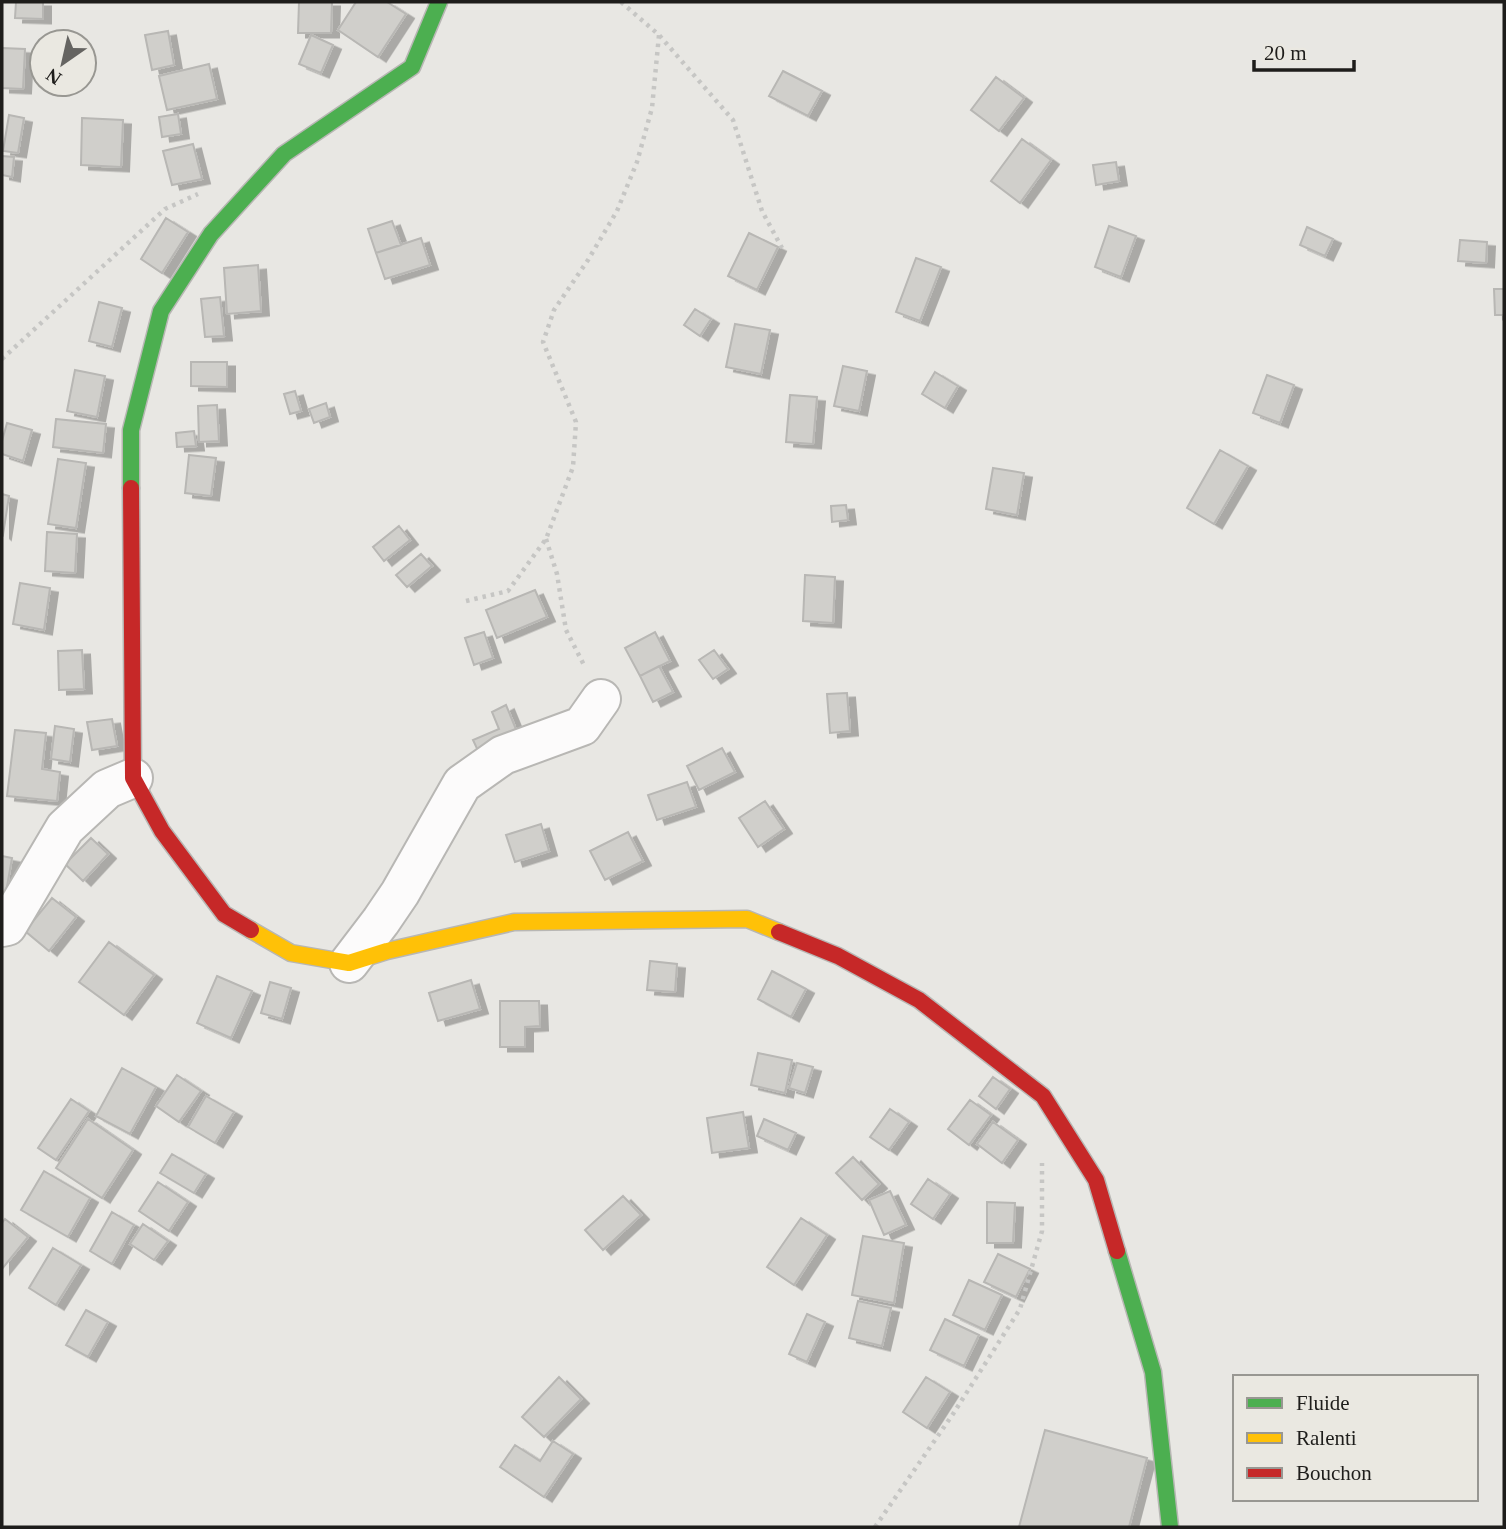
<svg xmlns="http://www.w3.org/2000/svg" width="1506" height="1529" viewBox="0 0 1506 1529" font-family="Georgia,serif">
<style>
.building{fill:#d0cfcb;stroke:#b8b7b4;stroke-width:2;filter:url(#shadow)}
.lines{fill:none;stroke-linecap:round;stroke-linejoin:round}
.street-casing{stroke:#b8b7b4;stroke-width:42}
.fast-casing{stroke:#b8b7b4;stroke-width:19}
.slow-casing{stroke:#b8b7b4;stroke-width:19}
.jam-casing{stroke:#b8b7b4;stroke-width:19}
.path{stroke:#c6c6c4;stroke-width:4.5;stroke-dasharray:3.5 5;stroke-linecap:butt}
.street{stroke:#fcfbfb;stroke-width:38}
.fast{stroke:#4caf50;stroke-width:16}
.slow{stroke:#ffc107;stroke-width:16}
.jam{stroke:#c62828;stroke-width:16}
</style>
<defs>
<filter id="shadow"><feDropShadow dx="8" dy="4.5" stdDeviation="0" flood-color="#0004"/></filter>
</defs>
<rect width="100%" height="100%" fill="#e8e7e3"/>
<path class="building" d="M16 2H43V19L15 18Z
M299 2H332L331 33H298Z
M356 2H387L406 14 378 57 338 30Z
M168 31 174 65 152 70 145 35Z
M311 35 333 45 321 73 299 64Z
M2 48 25 49 23 89 2 88Z
M209 64 217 99 167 110 159 76Z
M783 71 822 91 808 116 769 96Z
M996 77 1024 98 999 131 971 110Z
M178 114 181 134 162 137 159 117Z
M9 115 24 118 18 153 3 151Z
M82 118 123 120 121 167 81 165Z
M1022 139 1051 160 1020 203 991 181Z
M193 144 202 179 172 185 163 151Z
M2 156 14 157 12 177 2 175Z
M1116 162 1119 181 1096 185 1093 165Z
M166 218 188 232 162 273 141 259Z
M392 221 401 245 376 253 368 229Z
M1109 226 1136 236 1121 277 1095 267Z
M1307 227 1333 239 1325 256 1300 245Z
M749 233 778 247 757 290 728 276Z
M421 238 430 265 385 279 376 253Z
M1460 240 1487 242 1486 263 1458 261Z
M916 258 941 267 920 321 896 312Z
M258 265 261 311 227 314 224 268Z
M1494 289H1504V315H1495Z
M220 297 224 336 205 337 201 299Z
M99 302 122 308 112 347 89 341Z
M695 309 711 319 700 336 684 325Z
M735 324 770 330 761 374 726 367Z
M191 362H227V387L191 386Z
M843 366 867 371 859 411 834 406Z
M75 370 105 376 97 417 67 411Z
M935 372 958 386 945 408 922 394Z
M1267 375 1294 385 1280 423 1253 413Z
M295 391 301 411 290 414 284 394Z
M790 395 817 397 813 444 786 442Z
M326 403 330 417 314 423 309 409Z
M217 405 219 441 199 442 198 406Z
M56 419 106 424 103 453 53 447Z
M7 423 32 430 23 461 2 454V441Z
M194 431 196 446 177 447 176 433Z
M1220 450 1248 466 1214 524 1187 508Z
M189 455 216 458 211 496 185 493Z
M58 459 86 463 76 528 48 524Z
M993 468 1024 473 1017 515 986 509Z
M2 494 9 496 3 535 2 534Z
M846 505 848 520 832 522 831 506Z
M399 526 410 540 384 561 373 547Z
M47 532 77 534 75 573 45 571Z
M421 554 432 566 407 587 396 575Z
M805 575 835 577 833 623 803 621Z
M20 583 50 588 44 630 13 624Z
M535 590 547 617 497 638 486 610Z
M484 632 493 658 474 665 465 638Z
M655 632 670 661 640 676 625 648Z
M82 650 84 689 59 690 58 651Z
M714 650 728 669 713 679 699 660Z
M659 666 673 692 653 702 640 676Z
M847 693 850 731 830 733 827 694Z
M506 705 520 739 480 755 473 740 499 729 492 712Z
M112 719 117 746 92 750 87 722Z
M55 726 74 729 70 762 51 759Z
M15 730 46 733 42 769 60 772 57 801 7 796Z
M722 748 735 772 699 790 687 766Z
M687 782 696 807 657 820 648 795Z
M765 801 784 829 758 847 739 818Z
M541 824 549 851 515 862 506 835Z
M628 832 643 861 605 880 590 851Z
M91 838 108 854 83 881 65 864Z
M2 856 12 858 5 898H2Z
M52 898 76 917 49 951 25 931Z
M109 942 154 975 124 1015 79 982Z
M650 961 677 964 675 992 647 990Z
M772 971 806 989 791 1017 758 999Z
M217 976 252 991 231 1038 197 1023Z
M471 980 480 1009 438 1021 429 993Z
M270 982 291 988 282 1019 261 1013Z
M500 1001H539L540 1026 525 1027V1047H500Z
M758 1053 792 1060 785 1093 751 1085Z
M797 1063 813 1067 805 1093 789 1088Z
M122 1068 156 1087 130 1134 96 1116Z
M177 1075 201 1091 179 1122 156 1106Z
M993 1077 1010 1089 996 1109 979 1096Z
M206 1096 234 1112 215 1143 188 1127Z
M71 1099 89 1111 56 1160 38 1148Z
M970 1100 991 1115 969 1145 948 1129Z
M890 1109 909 1122 889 1150 870 1137Z
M743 1112 749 1148 712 1153 707 1118Z
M88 1119 133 1150 102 1198 56 1168Z
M764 1119 796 1133 788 1150 757 1136Z
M993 1122 1018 1140 1002 1163 977 1144Z
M172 1154 206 1174 194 1193 160 1173Z
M853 1157 879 1184 862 1200 836 1173Z
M44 1171 90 1198 68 1237 21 1210Z
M928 1179 950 1194 933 1219 911 1204Z
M158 1182 188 1202 169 1231 139 1211Z
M890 1191 906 1225 884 1235 869 1200Z
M623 1196 641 1215 603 1250 585 1230Z
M987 1202 1015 1203 1013 1243H987Z
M112 1212 134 1225 112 1264 90 1251Z
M801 1218 827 1235 794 1285 767 1267Z
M5 1219 28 1237 2 1269V1223Z
M143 1224 168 1241 154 1260 130 1244Z
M863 1236 904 1243 894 1303 852 1295Z
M53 1248 81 1265 56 1305 29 1288Z
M998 1254 1030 1269 1016 1297 984 1282Z
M969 1280 1002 1295 985 1330 953 1315Z
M858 1301 891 1308 882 1346 849 1338Z
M86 1310 108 1322 88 1357 66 1345Z
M807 1314 825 1322 807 1362 789 1354Z
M945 1319 979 1335 964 1366 930 1350Z
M559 1377 581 1399 544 1437 522 1417Z
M926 1377 950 1392 927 1428 903 1412Z
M1045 1430 1147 1458 1129 1527H1019Z
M553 1441 573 1454 544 1497 500 1467 515 1445 540 1461Z"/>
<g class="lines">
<g class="street-casing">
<path id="street" d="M2 927 7 926 65 828 107 789 133 778
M349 963 381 921 400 893 462 784 503 755 582 726 601 699"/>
</g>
<g class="fast-casing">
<path id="fast" d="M131 488V430L161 311 211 234 284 154 412 67 439 2
M1117 1251 1153 1372 1170 1527"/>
</g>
<g class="slow-casing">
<path id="slow" d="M251 930 291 953 349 963 387 951 514 922 747 919 779 932"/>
</g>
<g class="jam-casing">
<path id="jam" d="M131 488 133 778 162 831 224 914 251 930
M779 932 838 956 919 1000 1043 1096 1096 1180 1117 1251"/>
</g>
<path class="path" d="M621 2 659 35 733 120 762 211 782 248
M2 359 165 209 198 194
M546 539 557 574 566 630 585 667
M466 601 508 591 546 539 573 467 576 422 543 342 554 310 588 260 617 211 637 162 652 108 659 35
M875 1527 953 1414 1020 1309 1042 1231V1163"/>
<use href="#street" class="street"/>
<use href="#fast" class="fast"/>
<use href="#slow" class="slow"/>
<use href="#jam" class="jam"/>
</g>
<rect width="1506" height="1529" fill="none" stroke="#1e1d1b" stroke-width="7"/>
<rect x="1233" y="1375" width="245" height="126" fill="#eae8e1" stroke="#989792" stroke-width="2"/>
<rect x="1247" y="1398" width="35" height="10" fill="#4caf50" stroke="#989792" stroke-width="2"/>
<text x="1296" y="1410" font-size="21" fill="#1e1d1b">Fluide</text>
<rect x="1247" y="1433" width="35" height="10" fill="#ffc107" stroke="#989792" stroke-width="2"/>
<text x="1296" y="1445" font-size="21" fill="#1e1d1b">Ralenti</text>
<rect x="1247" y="1468" width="35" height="10" fill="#c62828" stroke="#989792" stroke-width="2"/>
<text x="1296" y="1480" font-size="21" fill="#1e1d1b">Bouchon</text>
<g transform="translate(63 63) rotate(214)"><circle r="33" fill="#eae8e1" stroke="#989792" stroke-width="2"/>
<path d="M0-5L12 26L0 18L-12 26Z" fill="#656461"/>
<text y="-10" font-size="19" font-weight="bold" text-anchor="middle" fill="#1e1d1b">N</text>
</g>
<path d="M1254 60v10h100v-10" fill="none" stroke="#1e1d1b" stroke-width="3.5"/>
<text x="1264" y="60" font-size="21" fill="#1e1d1b" stroke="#eae8e1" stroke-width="5" paint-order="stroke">20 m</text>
</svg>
